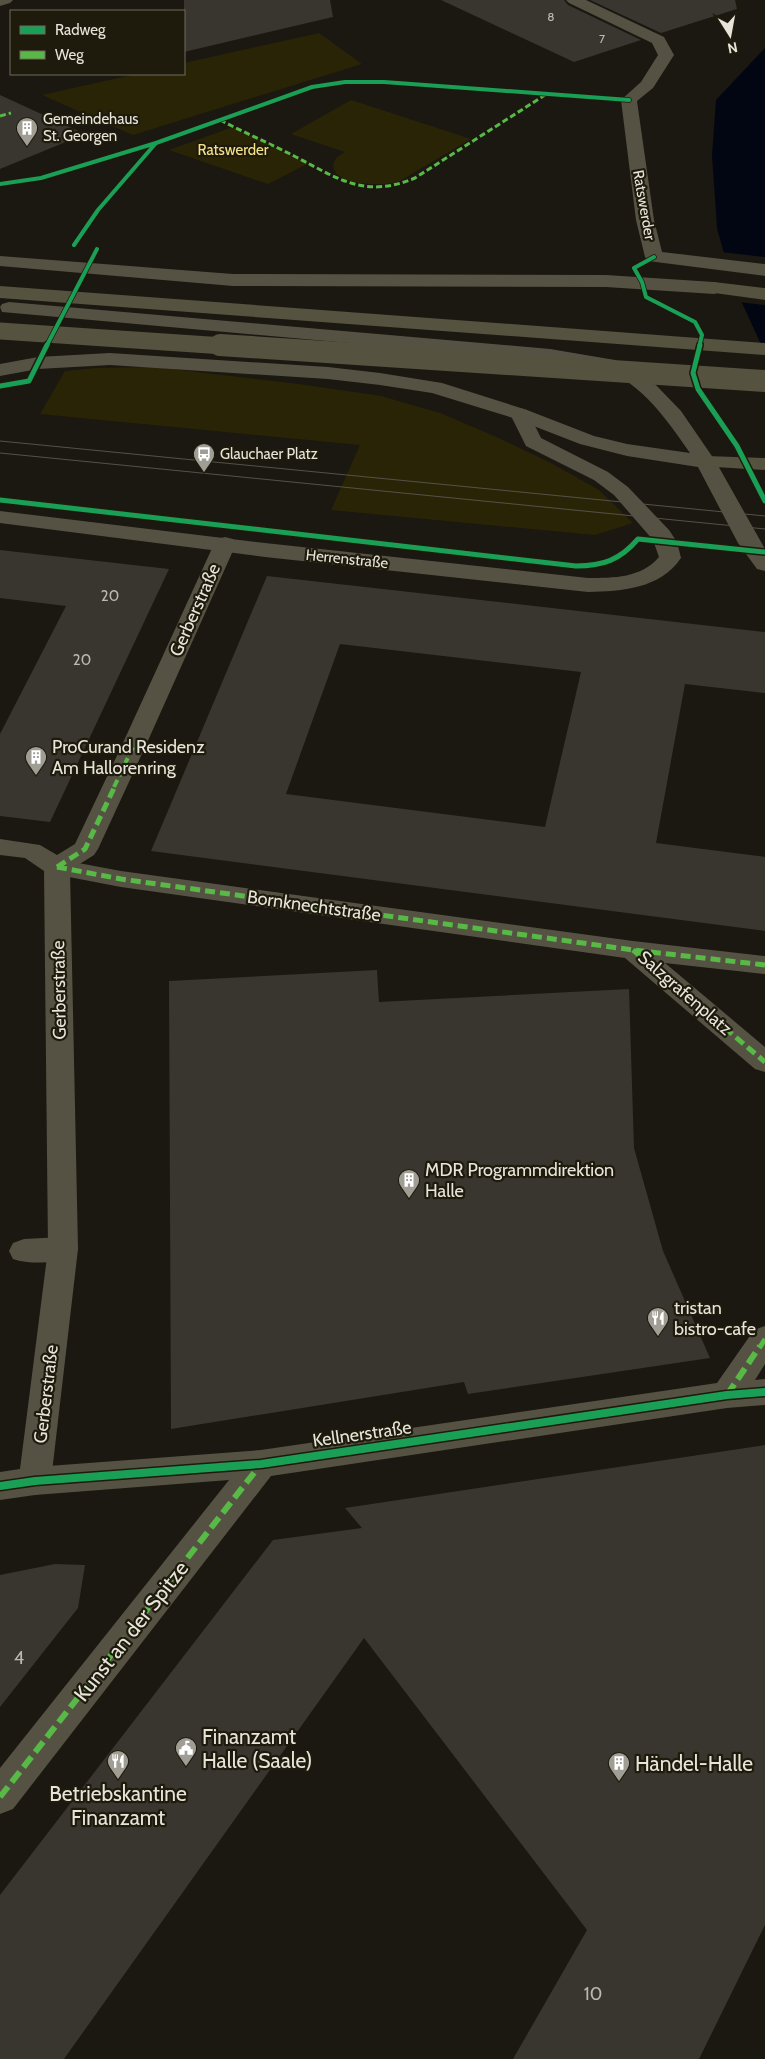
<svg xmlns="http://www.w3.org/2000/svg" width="765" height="2059" viewBox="0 0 765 2059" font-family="Cabin,sans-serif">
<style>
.green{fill:#2a2407}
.water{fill:#020612}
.pier{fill:#1a1810}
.building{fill:#38362f;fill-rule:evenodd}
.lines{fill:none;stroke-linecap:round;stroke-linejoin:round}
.service{fill:#555244;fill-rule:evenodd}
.pedestrian{fill:#555244;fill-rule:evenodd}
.minor{fill:#555244;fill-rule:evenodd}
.tertiary{fill:#555244;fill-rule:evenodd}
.primary{fill:#565240;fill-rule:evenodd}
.tram{stroke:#545247;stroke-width:1}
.primary-bridge-far1{stroke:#565240;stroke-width:17}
.primary-bridge{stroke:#565240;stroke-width:22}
.quiet-far3{stroke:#58b947;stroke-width:3;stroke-dasharray:6 3;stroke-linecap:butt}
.quiet-far2{stroke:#58b947;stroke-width:4;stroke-dasharray:8 4;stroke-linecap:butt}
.quiet-far1{stroke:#58b947;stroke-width:5;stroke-dasharray:10 5;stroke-linecap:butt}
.quiet{stroke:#58b947;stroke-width:6;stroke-dasharray:13 6;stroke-linecap:butt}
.cycleway-far2-casing{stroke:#1e1b0c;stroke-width:5.5}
.cycleway-far1-casing{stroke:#1e1b0c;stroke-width:8}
.cycleway-casing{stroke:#1e1b0c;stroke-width:11}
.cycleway-far2{stroke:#1a9f57;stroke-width:4}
.cycleway-far1{stroke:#1a9f57;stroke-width:5}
.cycleway{stroke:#1a9f57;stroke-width:8}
.labels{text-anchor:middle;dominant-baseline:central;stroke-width:4.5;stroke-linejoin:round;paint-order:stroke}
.far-number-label{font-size:12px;fill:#bbb9b0}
.far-poi-label{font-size:15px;fill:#e7e5db;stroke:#1e1b0c;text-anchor:start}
.far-park-label{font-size:15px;fill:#f5e38a;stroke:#1e1b0c}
.far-street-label{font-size:15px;fill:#e7e5db;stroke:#1e1b0c}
.number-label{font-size:15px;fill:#bbb9b0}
.street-label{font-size:18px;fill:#e7e5db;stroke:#1e1b0c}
.poi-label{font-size:18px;fill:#e7e5db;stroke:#1e1b0c;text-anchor:start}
.near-number-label{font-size:18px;fill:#bbb9b0}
.near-street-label{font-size:21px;fill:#e7e5db;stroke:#1e1b0c}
.near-poi-label{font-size:21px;fill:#e7e5db;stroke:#1e1b0c;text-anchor:start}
</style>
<rect width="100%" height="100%" fill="#1a1810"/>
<path class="green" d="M319 33 362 64 133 135 42 95 136 74H184V63Z
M351 100 471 139C454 149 437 159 420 169 412 173 406 179 397 182 384 186 327 186 334 162 336 157 342 154 345 152L291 134Z
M233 127 309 163 268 184 169 150Z
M154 367 306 385 381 396 440 413 494 436 549 462 599 490 633 523 595 535 331 510 360 445 40 414 65 371 96 368Z"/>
<path class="water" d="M765 48V353L731 279 717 228 712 155 716 100Z"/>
<path class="pier" d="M721 252 765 257V305L739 302 729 280Z"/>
<path class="building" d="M184 0H330L333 17 184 52Z
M441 0H564L568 5 641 40 574 62Z
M590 0H735L737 9 661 33Z
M0 95 85 134 0 169Z
M0 550 169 569 50 822 0 816V734L66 606 0 598Z
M267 576 765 632V693L685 684 656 843 765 857V931L151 851ZM340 644 581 672 545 827 286 794Z
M377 970 379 1002 629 989 634 1148 663 1251 710 1358 468 1394 464 1382 171 1429 169 981Z
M765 1445V1925L699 2059H513L587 1930 364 1638 64 2059H0V1895L273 1540 362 1528 345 1508Z
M55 1564 85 1565 78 1608 0 1707V1575Z"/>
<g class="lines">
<path class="service" d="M225 537 233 539 236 544 146 745 143 750 134 752 125 750 122 745 214 544 217 539Z
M63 1237 74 1241 78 1249 74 1257C56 1263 31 1265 13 1259L9 1251 13 1243 24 1239Z"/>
<path class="pedestrian" d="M57 859 121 871 633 941 765 956V974L665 963 765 1047V1072L755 1069 625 958 121 887 48 873 44 867 48 861Z
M765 1326V1364L755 1380 765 1379V1405L727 1408 271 1476 13 1809 0 1814V1768L229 1480 35 1495 23 1491 19 1481 23 1471 35 1467 261 1450 717 1383 754 1330Z"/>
<path class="minor" d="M0 0H13L10 3 0 6Z
M566 0H586L664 37 674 55 653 88 637 101 654 220 662 252 765 264V276L648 261 645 257 636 220 621 100 641 82 658 55 652 43 569 3Z
M520 408 527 410 541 438 608 472 628 487 669 530 677 542 681 558C660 589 622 591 588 592L265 557 0 523V511L265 543 588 578C614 578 641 578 659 557L653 540 614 495 594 480 526 446 510 414 513 410Z
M134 738 143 740 146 745 98 849 94 855 70 870 78 1249 51 1481 47 1491 35 1495 0 1500V1472L20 1469 48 1249 44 871 25 858 0 855V839L40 845 57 855 75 844 122 745 125 740Z"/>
<path class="tertiary" d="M0 256 233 274 606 275 714 282 721 284 723 288 721 292 714 294 606 287 233 286 0 266Z
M9 302 550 349 615 360 652 381 681 411 716 462 765 549V571L757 569 738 543 698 467 627 456 580 444 513 418 432 393 380 385 328 379 110 365 38 369 0 376V364L38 357 110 353 328 367 380 373 442 383 527 410 594 436 627 444 690 453C667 420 643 384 603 369 587 363 567 363 550 361L2 312 0 307 2 304Z"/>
<path class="primary" d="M714 282 765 288V300L707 292 705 288 707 284Z
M0 286 765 343V355L0 298Z
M706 456 765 458V470L699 466 696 462 699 458Z"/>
<path class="tram" d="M0 441 765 516
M0 453 765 529"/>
<path class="primary-bridge-far1" d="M0 331 239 347"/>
<path class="primary-bridge" d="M220 345 765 381"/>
<path class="quiet-far3" d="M0 116 11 113
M220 120C245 133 271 144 296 157 339 179 365 199 415 178L545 95"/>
<path class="quiet-far2" d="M114 787 134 745"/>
<path class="quiet-far1" d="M57 867 121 879 633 950 765 965
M57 867 85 849 115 786
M633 950 765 1062
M760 1347 765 1339"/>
<path class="quiet" d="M727 1395 760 1346
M0 1797 261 1464"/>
<g class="cycleway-far2-casing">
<path id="cycleway-far2" d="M0 184 41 178 156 143
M74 245 98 210 156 143 312 87 345 82H384L629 100
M654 257 634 268 642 282 646 297 695 322 702 335 699 347
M46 347 97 249"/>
</g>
<g class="cycleway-far1-casing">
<path id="cycleway-far1" d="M700 345 693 373 698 389 737 446 765 501
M0 386 29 381 47 345
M0 500 576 566C603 566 620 560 638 539L765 552"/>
</g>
<g class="cycleway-casing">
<path id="cycleway" d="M0 1486 35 1481 261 1464 727 1395 765 1392"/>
</g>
<use href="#cycleway-far2" class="cycleway-far2"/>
<use href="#cycleway-far1" class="cycleway-far1"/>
<use href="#cycleway" class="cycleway"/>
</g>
<defs>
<g id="building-pin" transform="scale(1.125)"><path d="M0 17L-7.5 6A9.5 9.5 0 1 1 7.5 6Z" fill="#9f9d94" stroke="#1e1b0c"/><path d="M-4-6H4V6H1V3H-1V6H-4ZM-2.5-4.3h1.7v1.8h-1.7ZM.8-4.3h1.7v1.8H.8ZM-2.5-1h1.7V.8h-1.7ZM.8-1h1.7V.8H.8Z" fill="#fff"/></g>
<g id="bus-pin" transform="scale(1.125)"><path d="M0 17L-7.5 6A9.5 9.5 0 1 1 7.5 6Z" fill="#9f9d94" stroke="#1e1b0c"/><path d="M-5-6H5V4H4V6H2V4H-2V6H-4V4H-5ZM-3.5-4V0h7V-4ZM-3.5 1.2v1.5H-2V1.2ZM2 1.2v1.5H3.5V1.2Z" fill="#fff"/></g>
<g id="restaurant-pin" transform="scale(1.125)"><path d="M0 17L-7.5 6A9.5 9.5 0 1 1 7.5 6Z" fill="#9f9d94" stroke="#1e1b0c"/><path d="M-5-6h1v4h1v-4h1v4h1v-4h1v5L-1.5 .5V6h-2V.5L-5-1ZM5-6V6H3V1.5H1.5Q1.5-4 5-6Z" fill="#fff"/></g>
<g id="civic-pin" transform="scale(1.125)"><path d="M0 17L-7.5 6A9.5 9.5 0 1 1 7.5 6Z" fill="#9f9d94" stroke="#1e1b0c"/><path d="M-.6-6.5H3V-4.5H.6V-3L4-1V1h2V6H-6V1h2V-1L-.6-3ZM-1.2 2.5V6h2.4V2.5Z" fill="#fff"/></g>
</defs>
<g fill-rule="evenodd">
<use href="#building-pin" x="27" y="128"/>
<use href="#bus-pin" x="204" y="454"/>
<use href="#building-pin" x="36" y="757"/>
<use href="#building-pin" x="409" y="1180"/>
<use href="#restaurant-pin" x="658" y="1318"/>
<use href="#civic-pin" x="186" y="1748"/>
<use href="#restaurant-pin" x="118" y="1761"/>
<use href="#building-pin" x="619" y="1763"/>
</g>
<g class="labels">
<g class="far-number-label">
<text x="551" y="16">8</text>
<text x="602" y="38">7</text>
</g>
<g class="far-poi-label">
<text x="43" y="119">Gemeindehaus<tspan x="43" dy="17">St. Georgen</tspan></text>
<text x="220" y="454">Glauchaer Platz</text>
</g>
<g class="far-park-label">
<text x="233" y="150">Ratswerder</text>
</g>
<g class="far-street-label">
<text transform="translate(644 205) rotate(80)">Ratswerder</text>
<text transform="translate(347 559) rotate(6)">Herrenstraße</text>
</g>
<g class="number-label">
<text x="110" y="596">20</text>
<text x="82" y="660">20</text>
</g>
<g class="street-label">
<text transform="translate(195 610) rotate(-66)">Gerberstraße</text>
<text transform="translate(314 906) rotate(8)">Bornknechtstraße</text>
<text transform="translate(59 990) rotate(-91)">Gerberstraße</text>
<text transform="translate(685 993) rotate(41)">Salzgrafenplatz</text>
<text transform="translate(46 1394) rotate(-83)">Gerberstraße</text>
<text transform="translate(362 1434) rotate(-8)">Kellnerstraße</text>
</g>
<g class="poi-label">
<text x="52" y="747">ProCurand Residenz<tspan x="52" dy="21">Am Hallorenring</tspan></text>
<text x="425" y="1170">MDR Programmdirektion<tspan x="425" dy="21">Halle</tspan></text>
<text x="674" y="1308">tristan<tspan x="674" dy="21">bistro-cafe</tspan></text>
</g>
<g class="near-number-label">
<text x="19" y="1658">4</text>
<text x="593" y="1994">10</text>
</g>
<g class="near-street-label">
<text transform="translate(131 1631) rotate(-52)">Kunst an der Spitze</text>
</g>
<g class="near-poi-label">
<text x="202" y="1736">Finanzamt<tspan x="202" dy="24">Halle (Saale)</tspan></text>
<text x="635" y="1763">Händel-Halle</text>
<text x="118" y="1793" text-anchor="middle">Betriebskantine<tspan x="118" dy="24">Finanzamt</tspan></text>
</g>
</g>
<rect x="10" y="10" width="175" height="65" fill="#1e1b0c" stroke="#6e6c5f"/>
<rect x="20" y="26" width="25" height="8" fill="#1a9f57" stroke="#6e6c5f"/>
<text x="55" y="35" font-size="15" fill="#e7e5db">Radweg</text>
<rect x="20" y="51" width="25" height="8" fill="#58b947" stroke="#6e6c5f"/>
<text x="55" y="60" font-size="15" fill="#e7e5db">Weg</text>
<g transform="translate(730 35) rotate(169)" stroke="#1e1b0c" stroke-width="4" paint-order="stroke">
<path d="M0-4L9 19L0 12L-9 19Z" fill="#e7e5db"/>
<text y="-8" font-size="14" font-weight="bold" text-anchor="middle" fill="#e7e5db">N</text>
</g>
</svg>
